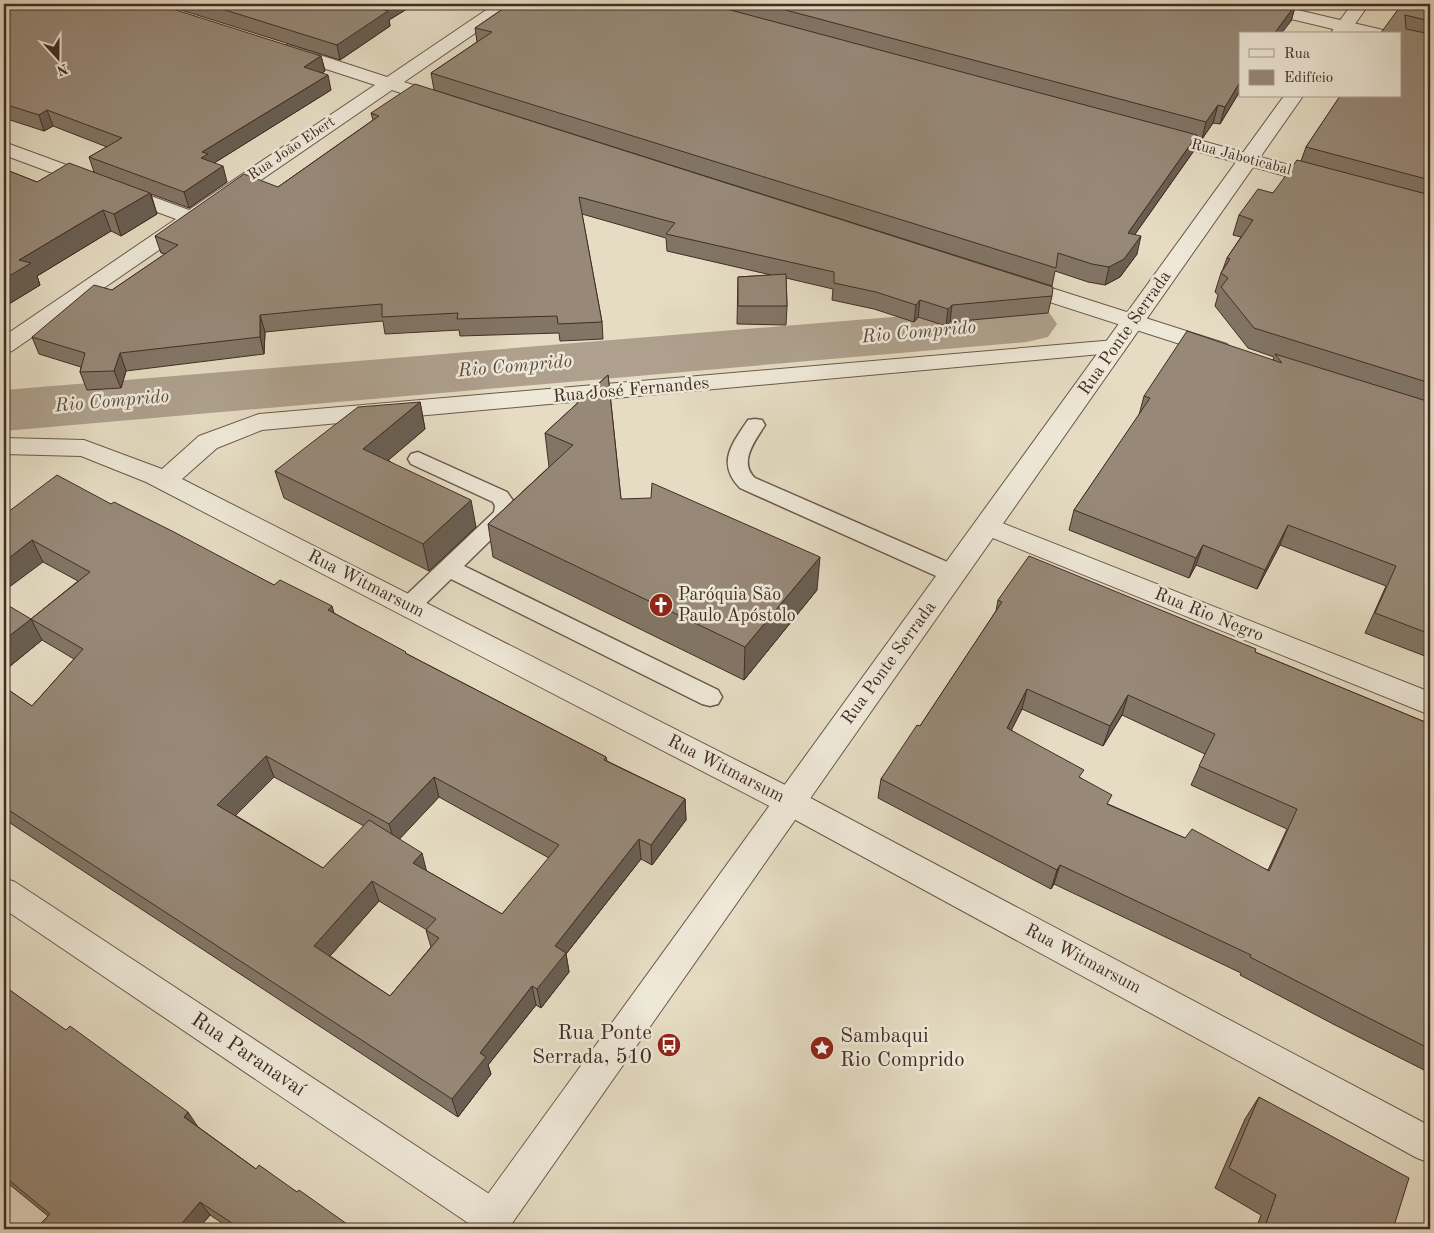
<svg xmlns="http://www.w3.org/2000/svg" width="1434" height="1233" viewBox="0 0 1434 1233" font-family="'Old Standard TT',serif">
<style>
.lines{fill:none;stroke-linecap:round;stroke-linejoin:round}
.river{fill:#aea08d;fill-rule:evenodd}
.service-casing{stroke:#6b594c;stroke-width:3}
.minor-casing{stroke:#6b594c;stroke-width:2}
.tertiary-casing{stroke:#6b594c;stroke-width:2}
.service{fill:#eee8d8;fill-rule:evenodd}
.minor{fill:#eee8d8;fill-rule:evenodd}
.tertiary{fill:#eee8d8;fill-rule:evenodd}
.wall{fill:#827566;stroke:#422d24;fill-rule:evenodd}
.shaded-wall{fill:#6a5f53;stroke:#422d24}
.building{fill:#978877;stroke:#422d24;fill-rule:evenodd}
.labels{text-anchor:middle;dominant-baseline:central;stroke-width:5;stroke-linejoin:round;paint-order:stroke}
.far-street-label{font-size:15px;fill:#422d24;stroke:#eee8d8}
.street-label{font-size:18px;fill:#422d24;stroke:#eee8d8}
.poi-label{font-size:18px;fill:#422d24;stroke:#eee8d8;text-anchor:start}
.water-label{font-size:19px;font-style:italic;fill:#5d4a3e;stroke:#eee8d8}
.near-poi-label{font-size:21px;fill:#422d24;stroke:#eee8d8;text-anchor:end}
.near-street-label{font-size:21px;fill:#422d24;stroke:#eee8d8}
</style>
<rect width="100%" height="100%" fill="#e5dcc3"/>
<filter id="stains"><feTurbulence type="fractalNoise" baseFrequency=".004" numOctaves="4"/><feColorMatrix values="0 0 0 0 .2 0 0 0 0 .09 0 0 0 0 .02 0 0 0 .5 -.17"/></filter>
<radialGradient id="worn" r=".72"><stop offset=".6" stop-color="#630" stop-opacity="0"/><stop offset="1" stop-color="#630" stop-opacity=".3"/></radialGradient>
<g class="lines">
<path class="river" d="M1027 306 1048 311 1057 324 1048 337 1027 342 4 431V390Z"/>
<g class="service-casing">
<path id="service" d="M755 419 762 420 765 425C755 441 738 462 755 478L961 568 964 574 961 580 953 582 945 580 740 488C716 463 732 444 748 420Z
M418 452 507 492 516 505 511 520 464 566 718 690 722 697 718 704 710 706 702 704 451 579 417 612 409 614 401 612 398 606 401 600 494 512 495 506 493 502 411 464 408 459 411 454Z"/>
</g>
<g class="minor-casing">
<path id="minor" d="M495 4H515L512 8 404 82 450 97 452 101 450 105 443 107 436 105 392 90 12 351 4 353V336L176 219 4 155V142L189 210 375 85 280 54 277 50 280 46 286 45 292 46 387 77Z
M1242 4H1272L1383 30 1386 34H1354L1245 8Z
M1159 129 1332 177 1335 181 1332 185 1325 187 1152 139 1149 135 1152 131Z
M1017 277 1227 344 1230 349 1227 354 1219 356 1211 354 1009 289 1006 284 1009 279Z
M1115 340 1123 342 1126 347 1123 352 262 430 217 448 182 479 801 793 1430 1126V1163L1417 1158 779 811 146 482 81 456 4 454V438L84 440 162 469 199 436 259 414Z
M987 517 1430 692V715L978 532 974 526 978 520Z
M4 878 15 882 506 1205 512 1218 507 1229H477L4 909Z"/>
</g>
<g class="tertiary-casing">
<path id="tertiary" d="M1352 4H1369L1348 34H1330Z
M1284 96H1303L508 1229H466L472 1216Z"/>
</g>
<use href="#service" class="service"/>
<use href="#minor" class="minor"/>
<use href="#tertiary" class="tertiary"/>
</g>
<path class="wall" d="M4 4 321 56 325 71 322 73 331 90 214 163 227 182 189 208 151 194 157 214 121 236 111 231 37 276 40 285 4 307V169L37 182 94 172 89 157 107 147 53 126 44 131 4 118Z
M162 4H415L389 20 390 26 340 60Z
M510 4H1303L1300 9 1295 7 1291 21 1240 34V91L1220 124 1213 123 1202 139 1197 138 1193 152 1135 234 1137 254 1120 277 1105 285 1088 282 1055 271 1052 286 434 90 431 73 477 42 475 28Z
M1402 4H1430V658L1365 633 1386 586 1280 545 1257 589 1196 565 1189 578 1069 530 1074 510 1139 415 1144 396 1273 360 1274 357 1248 348 1215 306 1218 295 1215 292 1221 273 1223 269 1227 258 1241 237 1233 235 1239 215 1273 193 1301 161 1306 147Z
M371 113 1052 296 1048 313 950 322 946 326 918 317 914 322 874 309 832 300 833 289 786 278 787 306 786 325 737 324 738 277 771 275 667 251 666 238 582 214 602 322 603 339 560 341 559 333 460 336 459 330 385 334 383 321 325 326 265 332 264 354 126 371 121 388 87 390 80 372 81 367 39 354 32 337 112 290 165 254 161 253 155 236 278 187 373 120Z
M608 375 621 499 817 590 744 680 493 557 488 524 549 467 545 433Z
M420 402 425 429 388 460 476 527 429 571 284 498 275 471Z
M111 504 274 585 334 613 407 654 606 757 607 761 685 799 686 820 652 865 641 859 566 954 569 972 541 1008 536 1005 488 1065 491 1074 458 1117 4 819V687L32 706 74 659 42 640 4 671 31 619 78 581 43 562 4 515ZM274 777 364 826 323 868 235 815ZM439 797 549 858 502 914 427 871 399 839ZM379 901 427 930H426L431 947 390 996 330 956Z
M998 600 1255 652 1430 724V1073L1335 1025 1240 975 1241 973 1054 884 1051 889 878 798 881 779 920 726 996 611ZM1022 709 1103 746 1122 715 1205 754 1191 785 1287 829 1268 870 1185 838 1108 804 1081 778 1011 730Z
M4 986 256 1169 297 1192 354 1229H231L210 1215 198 1229H36L48 1216 4 1180Z
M1259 1097 1393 1229H1256L1261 1215 1215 1188 1245 1119Z"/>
<path class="shaded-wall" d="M389 4H415L389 20 390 26 340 60 337 45 381 9Z
M1296 4 1291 21 1281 34H1274Z
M321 56 325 71 308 83 304 67Z
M328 75 331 90 211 165 201 158 202 152Z
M1240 82V91L1220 124 1225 107Z
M1218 105 1213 123 1202 139 1206 122Z
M47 110 53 126 44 131 39 115Z
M1197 135 1193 152 1124 250 1128 233Z
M223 166 227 182 189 208 184 192Z
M150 193 157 214 121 236 114 214Z
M103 210 111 231 37 276 40 285 4 307V279L19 260Z
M1141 236 1137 254 1120 277 1105 285 1109 267Z
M920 300 918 317 914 322 916 305Z
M952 305 950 322 946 326 948 309Z
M260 315 265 332 264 354 260 337Z
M120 353 126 371 121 388 114 371Z
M420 402 425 429 370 476 363 449Z
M471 500 476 527 429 571 423 544Z
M1288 525 1280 545 1257 589 1265 570Z
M32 540 43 562 4 591V562Z
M1203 545 1196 565 1189 578 1196 558Z
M820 557 817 590 744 680 745 647Z
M332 606 338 627 328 610Z
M31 619 42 640 4 671V640Z
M1027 689 1022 709 1003 747 1007 728Z
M1128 695 1122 715 1103 746 1110 726Z
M266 756 274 777 226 825 217 805Z
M434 777 439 797 395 844 389 824Z
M685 799 686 820 652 865 651 845Z
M639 839 641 859 566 954 569 972 541 1008 537 989 555 946Z
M422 853 427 873 413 863Z
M1060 865 1054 884 1051 889 1057 870Z
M372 881 379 901 322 965 314 946Z
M532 986 536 1005 488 1065 491 1074 458 1117 452 1099 480 1053Z
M188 1112 198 1127 184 1117Z
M200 1202 210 1215 198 1229H177Z"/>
<path class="building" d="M4 4H157L321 56 304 67 328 75 202 152 208 154 201 158 223 166 184 192 89 157 122 138 47 110 39 115 4 104Z
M206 4H389L381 9 388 11 337 45Z
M510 4H708L1197 135 1128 233 1141 236 1124 259 1109 267 1092 264 1058 253 1056 268 431 73 492 32 475 28Z
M763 4H1296L1274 34H1240V82L1225 107 1218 105 1206 122Z
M1402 4H1430V21L1405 15 1406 29 1430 34V180L1306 147 1340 96H1400V34H1380Z
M415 84 1053 287 1052 296 952 305 948 309 920 300 916 305 876 292 834 283V272L666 234 675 223 579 197 602 322 558 324 557 316 457 319 458 313 382 317V304L321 309 260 315V337L120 353 114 371 80 372 85 353 32 337 94 285 112 290 178 245 155 236 244 174 278 187 379 116 371 113Z
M1297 160 1430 195V383L1254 328 1221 287 1228 278 1221 273 1230 259 1227 258 1253 220 1239 215 1258 189 1273 193Z
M69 163 150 193 114 214 103 210 19 260 31 263 4 279V169L37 182Z
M786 274 787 306H738V277Z
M1187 331 1282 363 1275 354 1430 402V634L1375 613 1396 566 1288 525 1265 570 1203 545 1196 558 1074 510 1150 398 1144 396Z
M608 375 621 499 651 498 652 483 820 557 745 647 488 524 573 445 545 433Z
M420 402 363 449 471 500 423 544 275 471 358 407Z
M57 475 111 504 114 502 172 531 274 585 280 580 332 606 328 610 406 652 405 653 606 757 604 760 685 799 651 845 639 839 555 946 566 953 537 989 532 986 480 1053 486 1057 452 1099 4 807V687L32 706 83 649 31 619 90 572 32 540 4 562V515ZM266 756 389 824 434 777 559 845 502 914 413 863 422 853 369 820 323 868 217 805ZM372 881 436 919 426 930 439 938 390 996 314 946Z
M1029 556 1256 649 1255 652 1430 724V1049L1347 1007 1250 957 1251 955 1060 865 1057 870 881 779 917 725 920 726 1002 602 998 600ZM1027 689 1110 726 1128 695 1215 734 1199 766 1297 809 1269 871 1192 829 1185 838 1107 804 1112 795 1079 777 1084 770 1007 728Z
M4 603 31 619 4 640Z
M4 986 66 1030 70 1026 188 1112 184 1117 256 1169 259 1165 297 1192 299 1190 354 1229H241L200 1202 177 1229H36L50 1214 4 1176Z
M1259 1097 1409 1178 1393 1229H1264L1276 1195 1229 1168Z"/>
<defs>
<g id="church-disc" transform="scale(1.25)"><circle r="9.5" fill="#8f2418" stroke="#eee8d8"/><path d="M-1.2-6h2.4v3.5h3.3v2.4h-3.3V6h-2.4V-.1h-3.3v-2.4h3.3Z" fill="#fff"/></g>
<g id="bus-disc" transform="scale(1.25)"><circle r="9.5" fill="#8f2418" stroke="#eee8d8"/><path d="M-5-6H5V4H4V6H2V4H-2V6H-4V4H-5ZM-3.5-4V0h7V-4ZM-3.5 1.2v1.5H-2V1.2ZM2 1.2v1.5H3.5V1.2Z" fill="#fff"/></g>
<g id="sight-disc" transform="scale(1.25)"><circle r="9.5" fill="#8f2418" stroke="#eee8d8"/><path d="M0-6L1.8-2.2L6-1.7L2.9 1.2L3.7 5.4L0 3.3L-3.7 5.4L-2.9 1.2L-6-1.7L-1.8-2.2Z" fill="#fff"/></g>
</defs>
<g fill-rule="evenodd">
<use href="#church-disc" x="661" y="605"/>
<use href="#bus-disc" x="669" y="1045"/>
<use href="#sight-disc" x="822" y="1048"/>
</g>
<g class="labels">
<g class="far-street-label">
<text transform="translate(292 149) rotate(-34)">Rua João Ebert</text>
<text transform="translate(1241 158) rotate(15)">Rua Jaboticabal</text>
</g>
<g class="street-label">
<text transform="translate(1125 333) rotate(-55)">Rua Ponte Serrada</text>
<text transform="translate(631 390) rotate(-5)">Rua José Fernandes</text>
<text transform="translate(366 584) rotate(27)">Rua Witmarsum</text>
<text transform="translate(1209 615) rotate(22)">Rua Rio Negro</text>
<text transform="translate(889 663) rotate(-54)">Rua Ponte Serrada</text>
<text transform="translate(726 769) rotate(27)">Rua Witmarsum</text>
<text transform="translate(1083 959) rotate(28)">Rua Witmarsum</text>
</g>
<g class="poi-label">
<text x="678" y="595">Paróquia São<tspan x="678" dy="21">Paulo Apóstolo</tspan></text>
</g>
<g class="water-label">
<text transform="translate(919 333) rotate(-5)">Rio Comprido</text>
<text transform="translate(515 367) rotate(-5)">Rio Comprido</text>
<text transform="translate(112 402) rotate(-5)">Rio Comprido</text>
</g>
<g class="near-poi-label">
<text x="652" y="1033">Rua Ponte<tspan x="652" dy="24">Serrada, 510</tspan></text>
<text x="840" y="1036" text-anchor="start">Sambaqui<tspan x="840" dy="24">Rio Comprido</tspan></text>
</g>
<g class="near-street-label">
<text transform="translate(248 1055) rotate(34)">Rua Paranavaí</text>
</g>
</g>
<rect width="1434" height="1233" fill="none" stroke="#e5dcc3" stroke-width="20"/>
<rect x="5" y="5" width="1424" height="1223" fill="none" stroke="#422d24" stroke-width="2.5"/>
<rect x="10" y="10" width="1414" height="1213" fill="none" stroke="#422d24"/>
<rect x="1239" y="32" width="162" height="65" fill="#eee8d8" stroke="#a99d90"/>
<rect x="1249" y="49" width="25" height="8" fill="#eee8d8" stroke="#a99d90"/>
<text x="1284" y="58" font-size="15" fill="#422d24">Rua</text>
<rect x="1249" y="70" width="25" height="15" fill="#978877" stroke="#a99d90"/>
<text x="1284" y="82" font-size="15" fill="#422d24">Edifício</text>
<g transform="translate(58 58) rotate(159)" stroke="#eee8d8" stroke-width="4" paint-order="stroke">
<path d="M0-4L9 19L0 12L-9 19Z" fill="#422d24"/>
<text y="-8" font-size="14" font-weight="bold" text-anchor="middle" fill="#422d24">N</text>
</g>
<rect width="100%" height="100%" filter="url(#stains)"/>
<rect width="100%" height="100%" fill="url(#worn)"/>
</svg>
